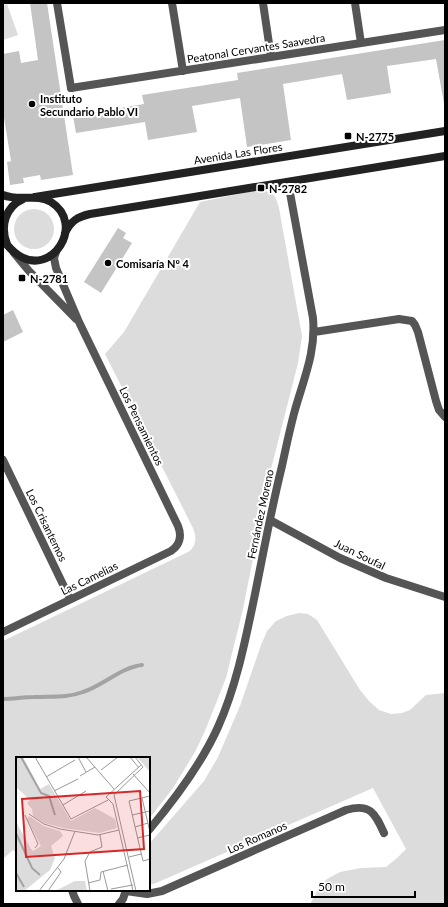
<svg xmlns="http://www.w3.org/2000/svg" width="448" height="907" viewBox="0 0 448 907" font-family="Lato,sans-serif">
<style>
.green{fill:#dcdcdc}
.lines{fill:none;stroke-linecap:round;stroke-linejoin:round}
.stream{stroke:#a3a3a3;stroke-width:4}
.building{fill:#c4c4c4}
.pedestrian{stroke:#555;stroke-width:8}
.minor{stroke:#555;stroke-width:8}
.secondary{stroke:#222;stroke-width:8}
.poi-dot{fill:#000;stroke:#fff;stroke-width:1.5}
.labels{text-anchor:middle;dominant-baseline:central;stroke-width:4;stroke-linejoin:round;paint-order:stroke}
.street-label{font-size:11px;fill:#000;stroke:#fff}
.poi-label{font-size:11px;font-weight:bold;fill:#000;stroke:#fff;text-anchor:start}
.inset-river{fill:none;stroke:#a3a3a3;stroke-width:2}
.inset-road{fill:none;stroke:#999;stroke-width:1}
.view{fill:#d62828;fill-opacity:0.15;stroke:#d62828;stroke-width:2}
.inset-edge{fill:none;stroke:#000;stroke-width:2}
</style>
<rect width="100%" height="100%" fill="#fff"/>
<path class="green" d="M7 4 18 35 3 40V5Z
M259 190C274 192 275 194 279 208L302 336 298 363 270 473 243 609 226 678 205 731 195 752 173 788 149 819V758H17V854L13 850 3 859V641L188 552C197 546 197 536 192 526L105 354 124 332 200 202Z
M14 229a20 20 0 1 1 40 0a20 20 0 1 1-40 0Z
M299 613 308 614 317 620 360 690 370 702 379 710 391 714 402 713 410 710 426 695 445 693V904H310L320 886 327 879 340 872 361 868 386 867 397 858 406 849 373 788 156 883 149 885V844L204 781 218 757 240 706 261 645 267 631 276 621 287 616Z"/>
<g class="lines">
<path class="stream" d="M3 699C13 699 24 697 34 697 51 696 67 698 83 692 102 686 122 667 142 665"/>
</g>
<path class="building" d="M30 3H47L73 175 41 180 40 175 23 178 24 183 10 185 7 162 11 161 3 111V54L19 51 21 63 38 60Z
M445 40V109L436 59 387 66 391 93 347 100 342 74 283 84 291 140 247 147 240 98 192 106 197 132 148 140 145 122 76 133 73 116 144 104 142 95 238 80 237 73Z
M118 228 126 233 123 238 132 243 101 293 84 282Z
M13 310 23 332 3 342V315Z"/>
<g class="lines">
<path class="pedestrian" d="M172 3 183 71
M263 3 271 57
M355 3 361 43
M71 88 445 30"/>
<path class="minor" d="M57 3 71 88
M14 253 29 271 76 319
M314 332 399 319 412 321 415 325 418 332 436 401 439 410 445 417
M3 460 70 599
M270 520 340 558 386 578 445 597
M3 632 171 551C180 545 182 536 178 526L79 322 56 268 54 258 56 252
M149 830C175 799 201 765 218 727 236 687 245 642 254 599 263 555 271 510 282 466 286 447 290 428 295 410 304 378 316 352 313 318L288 182
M72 890 74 896 78 904
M126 891 147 894 162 891 346 810C370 803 375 813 384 833
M119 904 123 899 126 890"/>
<path class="secondary" d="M3 195C20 202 37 193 51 202 86 224 52 278 18 255 12 251 7 245 3 240
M35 197 445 131
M65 233C71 221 77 217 90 214L445 156
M7 244C0 227 5 207 23 199"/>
</g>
<g class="poi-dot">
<circle cx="32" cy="104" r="4"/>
<rect x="344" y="132" width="8" height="8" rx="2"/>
<rect x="257" y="184" width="8" height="8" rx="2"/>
<circle cx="108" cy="263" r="4"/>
<rect x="18" y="274" width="8" height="8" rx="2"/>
</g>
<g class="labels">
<g class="street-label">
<text transform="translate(256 48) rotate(-9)">Peatonal Cervantes Saavedra</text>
<text transform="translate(238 153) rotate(-9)">Avenida Las Flores</text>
<text transform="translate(142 426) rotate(64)">Los Pensamientos</text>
<text transform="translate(260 514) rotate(-78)">Fernández Moreno</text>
<text transform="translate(47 525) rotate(64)">Los Crisantemos</text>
<text transform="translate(360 554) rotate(26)">Juan Soufal</text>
<text transform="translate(89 578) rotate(-26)">Las Camelias</text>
<text transform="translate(257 837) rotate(-24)">Los Romanos</text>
</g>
<g class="poi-label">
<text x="40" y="98">Instituto<tspan x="40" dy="13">Secundario Pablo VI</tspan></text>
<text x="356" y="136">N-2775</text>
<text x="269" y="188">N-2782</text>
<text x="116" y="263">Comisaría Nº 4</text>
<text x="30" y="278">N-2781</text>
</g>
</g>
<g transform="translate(16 757)">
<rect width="134" height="134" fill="#fff"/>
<path d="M0 0H7L24 32 33 27 55 64 79 51 99 62 101 71 83 76 47 71 28 66 17 59 16 52 11 46 14 43 0 30ZM121 0H133L134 15ZM13 59 28 69 44 74 47 79 35 89 39 101 34 113 8 134H0V65L15 92 17 94 25 89 11 62ZM59 124H69L71 134H39Z" fill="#dcdcdc"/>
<path class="inset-river" d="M5 0 25 36 33 39 39 58M0 76 16 111 24 118M0 116 8 130"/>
<path class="inset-road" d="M19 0 55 62 92 43M62 0 70 15M70 0 98 32M114 0 123 11M119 0 127 10 98 38 120 134M85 13 102 0M117 17 134 36M64 19 79 10M30 20 59 3M38 34 62 22M134 39 113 44 127 104 134 102M126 41 134 75M47 48 70 34M13 57 28 67 44 72 82 78 103 73M9 58 22 87 19 91M116 58 134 54M119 70 132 66M121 81 134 78M113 100 125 97M87 114 92 134M72 126 84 123 85 115 112 108M95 132 117 128M23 134 48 102 59 74M32 134 45 115 42 111M74 134 69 104 74 95 86 90 84 78M117 134 97 47 90 40 125 8M121 134H134"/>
<path class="view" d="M124 34 128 92 10 100 6 42Z"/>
<rect width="134" height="134" class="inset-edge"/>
</g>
<rect width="448" height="907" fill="none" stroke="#000000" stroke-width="8"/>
<path d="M312 891v6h103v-6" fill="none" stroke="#000000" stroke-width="2"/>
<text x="318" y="891" font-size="12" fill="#000000" stroke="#ffffff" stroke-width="3" paint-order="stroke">50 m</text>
</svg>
